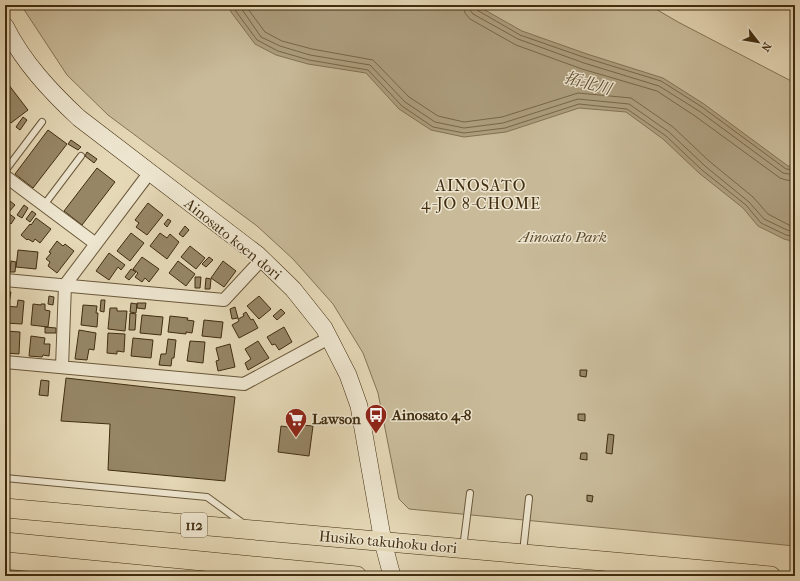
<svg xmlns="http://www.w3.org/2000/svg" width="800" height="581" viewBox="0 0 800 581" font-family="'IM FELL French Canon','Noto Serif JP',serif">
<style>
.green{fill:#c9bb9a;stroke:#857455}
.water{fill:#ad9e7e;stroke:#827152}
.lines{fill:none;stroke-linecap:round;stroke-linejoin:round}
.shore{stroke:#776647;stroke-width:1}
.building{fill:#968666;stroke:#412d10}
.lane-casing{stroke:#6a583a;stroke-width:8}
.street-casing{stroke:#6a583a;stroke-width:14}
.secondary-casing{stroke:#412d10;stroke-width:18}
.primary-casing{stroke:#412d10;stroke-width:20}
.lane{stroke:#eee6d0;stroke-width:6}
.street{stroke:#eee6d0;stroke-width:12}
.secondary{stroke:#eee6d0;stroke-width:17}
.primary{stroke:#e5d8b6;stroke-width:19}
.labels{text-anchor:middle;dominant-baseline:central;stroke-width:3;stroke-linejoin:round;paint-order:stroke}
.shield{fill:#eee6d0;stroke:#75644a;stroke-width:1}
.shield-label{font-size:14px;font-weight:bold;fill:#412d10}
.park-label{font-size:15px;font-style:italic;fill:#5c492c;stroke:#eee6d0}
.street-label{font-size:15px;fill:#412d10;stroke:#eee6d0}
.poi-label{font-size:15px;font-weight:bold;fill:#412d10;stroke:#eee6d0;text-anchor:start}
.water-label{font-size:16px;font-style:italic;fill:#5c492c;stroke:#eee6d0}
.neighbourhood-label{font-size:16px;letter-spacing:1px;fill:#412d10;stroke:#eee6d0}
</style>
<rect width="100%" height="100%" fill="#e5d8b6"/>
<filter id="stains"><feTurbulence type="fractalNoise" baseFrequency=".005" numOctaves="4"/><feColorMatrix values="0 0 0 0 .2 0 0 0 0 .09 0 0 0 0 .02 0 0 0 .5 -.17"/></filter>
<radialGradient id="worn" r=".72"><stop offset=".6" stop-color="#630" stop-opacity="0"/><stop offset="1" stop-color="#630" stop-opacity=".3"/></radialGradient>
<path class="green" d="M21 5H649L678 22 795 83V546L409 509 399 499 378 393 363 353 333 304 293 259 257 226 108 115 67 75Z"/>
<path class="water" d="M229 5H476L522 31 587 54 663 78 704 104 788 166H795V242L784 239 758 226 743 208 699 173 663 139 626 112 579 108 506 132 464 137 431 130 399 109 366 73 308 64 276 55 255 44 231 12Z"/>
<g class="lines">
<path class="shore" d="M233 5 235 10 257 40 278 51 309 60 368 70 402 106 433 127 464 133 505 128 579 104 627 109 666 136 702 170 746 205 761 223 786 235 795 237
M239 5 261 37 280 46 310 55 370 65 405 102 435 122 464 128 503 123 578 99 629 104 669 132 705 166 749 202 764 219 787 230 795 232
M245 5 265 32 282 41 312 49 373 60 409 97 438 116 464 122 502 117 578 93 631 98 673 127 709 161 753 197 768 214 789 225 795 226
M464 5 465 13 470 19 516 45 582 69 657 91 695 116 780 178 786 180 795 181
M470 5V10L473 14 518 39 584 63 659 86 699 111 783 173 795 175
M475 5 477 10 520 35 586 58 661 81 702 107 786 169 795 170"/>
</g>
<path class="building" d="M5 80 28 110 11 123 5 116Z
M23 117 27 120 20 130 16 127Z
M48 130 67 144 33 188 15 174Z
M71 140 81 147 78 150 68 144Z
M87 152 97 159 94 163 85 156Z
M97 168 115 182 82 225 64 211Z
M5 197 15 205 8 213 15 218 11 224 5 220Z
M148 203 163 215 147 235 136 227 139 223 135 220Z
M24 205 28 208 22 218 17 215Z
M32 211 36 214 30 222 26 219Z
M36 218 51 229 40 243 35 239 33 242 28 239 27 240 21 235 30 224 31 225Z
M168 219 171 221 167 227 164 224Z
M185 226 189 230 183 237 179 234Z
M131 233 144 243 130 261 117 251Z
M160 233 167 238 170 234 179 242 167 259 150 246Z
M57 241 63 246 65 244 74 251 57 273 48 266 50 262 46 259 51 253 49 252Z
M190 246 205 258 196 269 181 257Z
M18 250 38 252 36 269 16 267Z
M109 253 125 265 121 270 118 267 109 280 96 271Z
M142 257 159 269 149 282 145 278 142 282 135 277 138 273 133 269Z
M209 257 213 260 206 267 202 264Z
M11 261 16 262 15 272H10Z
M178 261 195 274 186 286 169 273Z
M223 261 236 271 224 287 211 278Z
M131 269 136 272 129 280 125 277Z
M195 277H201L200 288H195Z
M206 278 211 279 210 289H205Z
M5 291 11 292 9 303 5 302Z
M49 296 54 297 53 305 48 304Z
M259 296 271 309 259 319 247 306Z
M18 300 24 301 22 324 5 323V306L17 307Z
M101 300H105L104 312 100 311Z
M131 303 137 304 136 313 130 312Z
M137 303H146L145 309 137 308Z
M33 304 41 305V304H45V310L50 311 48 327 31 325Z
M83 305 97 306 96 313H98L97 327 81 325Z
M235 307 238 318 232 319 230 309Z
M110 308H117V311H127L125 331 108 329Z
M281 309 285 313 277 320 273 316Z
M246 312 251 320 253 319 258 328 239 338 232 325 239 321 238 319 244 316 243 314Z
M130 313 136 314 135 330H129Z
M142 315 163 317 161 335 140 333Z
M170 316 188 318 187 320 194 321 192 333 186 332V334L168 332Z
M204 320 223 322 221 338 202 336Z
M45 327 56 328V333H45Z
M284 327 292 342 279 350 275 344 272 345 267 337Z
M79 330 96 333 94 350 89 349 87 360 75 359Z
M6 331 20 332 19 354 5 353Z
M108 333 125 334 124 352 117 351V354L107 353Z
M31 336 45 338 44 344H50L49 356 43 355 42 357 29 356Z
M133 338 153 340 151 358 131 356Z
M168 339 176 340 174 358H172L171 366 159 365 161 354H166Z
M190 341 205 342 203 363 187 361Z
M258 341 269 358 248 370 245 363 251 359 245 349Z
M230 344 235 367 218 371 216 361 219 360 216 348Z
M580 370H587L586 377 580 376Z
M66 378 235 397 225 481 108 470 110 424 61 421Z
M41 380 49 381 48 396 39 395Z
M578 414H585V421L578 420Z
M301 425 313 426 309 456 278 452 281 426 301 429Z
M608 434 614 435 612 454 606 453Z
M581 453H587V460L580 459Z
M587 495 593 496 592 502 587 501Z"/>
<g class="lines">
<g class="lane-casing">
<path id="lane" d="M5 171 42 122
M44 205 81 156
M5 478 207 497 244 524
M463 548 470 493
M523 552 529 498
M5 573 41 576"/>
</g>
<g class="street-casing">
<path id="street" d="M5 176 96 244
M5 280 224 300 262 259
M5 362 244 384 329 338
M62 367 65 285 150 172"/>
</g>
<g class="secondary-casing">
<path id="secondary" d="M5 26C23 62 50 91 79 118L258 255 293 289 324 328 348 375 359 406 383 542 392 576"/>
</g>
<g class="primary-casing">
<path id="primary" d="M5 508 771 576
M5 542 357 576"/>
</g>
<use href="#lane" class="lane"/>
<use href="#street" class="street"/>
<use href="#secondary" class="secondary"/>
<use href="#primary" class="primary"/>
</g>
<defs>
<g id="bus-pin" transform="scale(1.15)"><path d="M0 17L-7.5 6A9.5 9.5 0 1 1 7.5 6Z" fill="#8f2418" stroke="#eee6d0"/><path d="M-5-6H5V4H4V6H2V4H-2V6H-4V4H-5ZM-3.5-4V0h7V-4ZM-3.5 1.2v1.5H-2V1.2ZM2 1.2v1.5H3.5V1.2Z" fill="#fff"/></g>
<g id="supermarket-pin" transform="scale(1.15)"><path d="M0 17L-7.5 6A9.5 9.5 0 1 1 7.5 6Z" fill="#8f2418" stroke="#eee6d0"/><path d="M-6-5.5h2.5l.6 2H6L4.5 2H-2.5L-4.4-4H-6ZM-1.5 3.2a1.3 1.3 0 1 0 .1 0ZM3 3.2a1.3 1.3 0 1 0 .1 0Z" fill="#fff"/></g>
</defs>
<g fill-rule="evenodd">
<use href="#bus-pin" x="376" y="415"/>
<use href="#supermarket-pin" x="296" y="419"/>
</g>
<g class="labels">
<rect class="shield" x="181" y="513" width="26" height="24" rx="3"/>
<g class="shield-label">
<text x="194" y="525">112</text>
</g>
<g class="park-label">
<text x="563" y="237">Ainosato Park</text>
</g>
<g class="street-label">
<text transform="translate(233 239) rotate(39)">Ainosato koen dori</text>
<text transform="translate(388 542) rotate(5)">Husiko takuhoku dori</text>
</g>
<g class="poi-label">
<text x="392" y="415">Ainosato 4-8</text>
<text x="312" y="419">Lawson</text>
</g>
<g class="water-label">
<text transform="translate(588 83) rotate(15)">拓北川</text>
</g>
<g class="neighbourhood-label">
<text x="481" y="185">AINOSATO<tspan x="481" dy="18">4-JO 8-CHOME</tspan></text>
</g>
</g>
<rect width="800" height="581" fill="none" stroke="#e5d8b6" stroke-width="20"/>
<rect x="6" y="6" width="788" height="569" fill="none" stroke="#412d10" stroke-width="2"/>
<rect x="10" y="10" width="780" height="561" fill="none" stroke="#412d10"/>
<g transform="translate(758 42) rotate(121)" stroke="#eee6d0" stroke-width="3" paint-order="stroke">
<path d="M0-3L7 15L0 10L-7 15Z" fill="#412d10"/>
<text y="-6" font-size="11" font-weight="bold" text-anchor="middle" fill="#412d10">N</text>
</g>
<rect width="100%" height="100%" filter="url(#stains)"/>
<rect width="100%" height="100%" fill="url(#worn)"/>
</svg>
